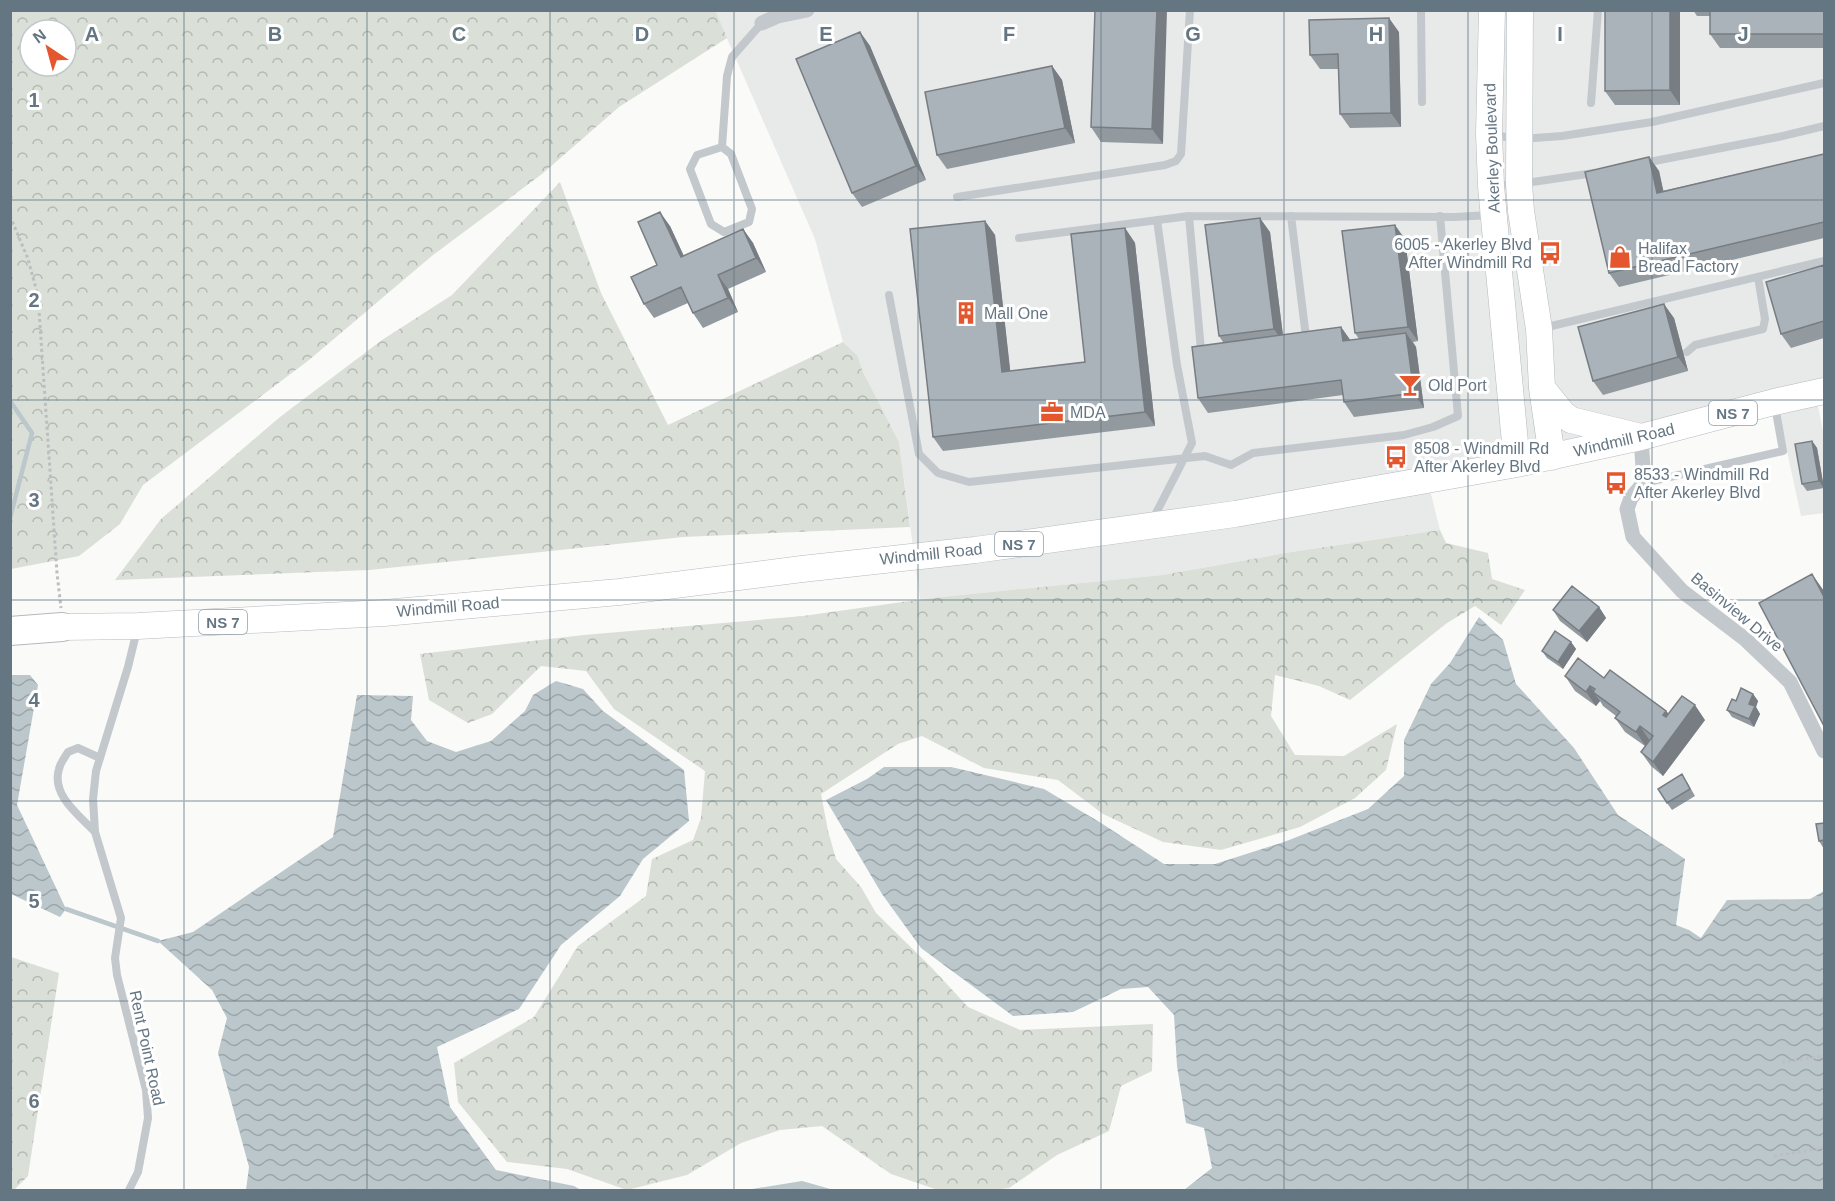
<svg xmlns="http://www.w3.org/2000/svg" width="1835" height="1201" viewBox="0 0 1835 1201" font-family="Helvetica,sans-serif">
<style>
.built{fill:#e8e9e9}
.forest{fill:url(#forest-crowns);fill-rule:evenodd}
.water{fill:url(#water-waves)}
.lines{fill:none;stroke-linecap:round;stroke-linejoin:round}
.stream{stroke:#bbc7cb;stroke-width:4.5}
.primary-casing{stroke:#b5babe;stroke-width:27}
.highway-casing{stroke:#b4b9bd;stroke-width:30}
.path{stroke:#bbbfc2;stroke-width:3;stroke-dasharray:3 3;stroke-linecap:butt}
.lane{stroke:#c3c8cc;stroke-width:8}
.street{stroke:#c3c8cc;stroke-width:15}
.primary{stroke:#fff;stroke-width:26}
.highway{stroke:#fff;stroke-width:28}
.wall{fill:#929a9f}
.shaded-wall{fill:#777d82}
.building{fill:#aab3b9;stroke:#777d82;stroke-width:1.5}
.grid{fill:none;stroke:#657683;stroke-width:1.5;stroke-opacity:0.55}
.labels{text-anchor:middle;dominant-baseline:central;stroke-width:6;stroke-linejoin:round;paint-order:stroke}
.shield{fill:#fff;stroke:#939fa8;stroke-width:1.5}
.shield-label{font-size:15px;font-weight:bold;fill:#657683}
.street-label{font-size:16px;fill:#657683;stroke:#fff}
.poi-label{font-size:16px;fill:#657683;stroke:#fff;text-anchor:start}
.grid-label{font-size:20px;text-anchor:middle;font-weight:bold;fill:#657683;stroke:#fff;stroke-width:6;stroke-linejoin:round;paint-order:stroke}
</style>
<defs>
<pattern id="forest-crowns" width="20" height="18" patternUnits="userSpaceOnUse" patternTransform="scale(1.5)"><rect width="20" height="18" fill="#dadfd7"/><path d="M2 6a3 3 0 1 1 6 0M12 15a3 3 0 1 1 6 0" fill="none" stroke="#b4b9b4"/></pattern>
<pattern id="water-waves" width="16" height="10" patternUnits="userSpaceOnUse" patternTransform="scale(1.5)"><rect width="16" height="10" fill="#bbc7cb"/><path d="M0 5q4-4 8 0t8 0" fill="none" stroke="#9ca6aa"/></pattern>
</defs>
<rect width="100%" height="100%" fill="#fafaf8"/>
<path class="built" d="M715 11H1824V394L1816 396 1824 436V513L1801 516 1777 405 1428 482 1440 530 1291 552 1162 575 920 599 899 442 862 370 858 356 843 342 815 239Z"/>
<path class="forest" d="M11 10H715L727 38 619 107 542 174 433 255 309 360 143 485 120 524 79 556 11 569ZM30 30H66V66H30Z
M560 182 601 293 668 425 843 342 858 356 862 370 899 442 910 527 683 537 369 570 115 580 161 519 280 417 382 340 452 295Z
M1440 530 1446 543 1488 553 1492 579 1525 590 1501 625 1475 606 1447 623 1350 700 1319 686 1275 675 1271 716 1295 755 1344 756 1397 724 1386 770 1355 798 1300 827 1221 850 1163 842 1103 814 1058 780 984 768 922 736 898 744 821 794 828 831 836 859 861 887 876 913 931 967 968 1007 1020 1030 1153 1024 1152 1071 1121 1086 1109 1131 1057 1155 1009 1188 992 1190H938L891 1174 822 1126 780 1130 741 1143 687 1175 627 1190 567 1169 507 1162 458 1102 454 1063 534 1017 578 946 646 896 652 859 693 840 701 818 705 771 614 709 586 671 541 666 492 714 468 723 429 700 420 654 584 635 803 616 931 598 1162 575 1291 552Z
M11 957 59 973 28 1176 14 1190H10Z"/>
<path class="water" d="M1479 617 1503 640 1516 684 1574 748 1618 815 1685 859 1676 925 1689 930 1701 938 1727 900 1810 899 1824 891V1190H1184L1212 1168 1204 1128 1186 1123 1177 1066 1174 1015 1148 987 1121 989 1073 1012 1013 1016 921 948 882 894 826 800 867 779 884 767H951L1044 789 1101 823 1164 864H1215L1284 842 1368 809 1404 776V740L1431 684 1450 663Z
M11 675H30L38 685 17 805 66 909 60 917 11 894Z
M556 681 583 689 603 711 684 770 689 821 643 859 620 896 561 945 519 1009 437 1047 450 1107 496 1170 574 1186 581 1190H246L249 1167 218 1053 227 1018 212 990 158 941 193 932 333 837 357 695 413 696 411 720 427 741 456 752 491 741 525 711 533 695Z
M802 1181 834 1190H746Z"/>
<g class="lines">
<path class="stream" d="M10 401 32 433 10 518
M66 909 158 941"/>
<g class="primary-casing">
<path id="primary" d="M1492 10 1489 134 1491 186 1517 464
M1520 10 1519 184 1521 211 1539 329 1542 388 1552 457
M1542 388 1563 414 1571 420 1637 436
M62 627 138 626 384 613 619 592 802 569 975 550 1235 514 1517 464 1641 437 1774 402 1824 391"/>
</g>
<g class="highway-casing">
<path id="highway" d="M10 631 62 627"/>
</g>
<path class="path" d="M10 216 28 259 38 296 57 573 61 608
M1782 1062 1824 1056
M1774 1156 1824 1148"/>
<path class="lane" d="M1421 10 1422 102
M1591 103 1598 10
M1493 135 1519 139 1562 136 1652 122 1824 83
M722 147 697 155 690 169 711 224 724 232 749 222 752 209 731 154 722 147 727 76 732 57 762 23
M1644 163 1778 137 1824 126
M1495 186 1519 184 1594 173
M957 197 1165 165 1176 161 1181 154 1190 10
M1189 216 1201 350
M1291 216 1306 337
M1019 238 1189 216 1455 217 1490 215
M889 295 919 454 938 473 969 482 1205 456 1231 465 1253 453 1404 435 1433 427 1458 416 1440 216
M1543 328 1824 261
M1687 352 1695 345 1763 329 1765 319 1758 277
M1644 483 1783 451 1775 406
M1152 521 1192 443 1177 365 1157 220
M95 832C79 815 51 795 59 769 60 763 65 757 68 752L78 748 100 758
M129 1190 138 1172 148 1118 146 1090 117 975 115 958 121 918 95 832 93 799 96 771 128 667 137 630"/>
<path class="street" d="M762 23 778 16 807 10
M1641 437 1644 483 1631 498 1627 509 1633 537 1682 591 1745 639 1790 682 1824 751"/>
<use href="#primary" class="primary"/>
<use href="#highway" class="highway"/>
</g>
<path class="wall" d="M1095 10 1163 144 1101 142 1091 127Z
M1605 10H1680V105H1615L1605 91Z
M1693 10H1824V48H1720L1710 34V16H1697Z
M860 32 870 46 926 180 862 207 852 193Z
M1399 32 1401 127 1350 128 1340 114 1339 69H1320L1310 55Z
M1052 66 1062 80 1075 143 947 169 937 155Z
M1824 154V238L1619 287 1609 273 1649 157 1659 171 1663 191Z
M985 221 995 235 1010 371 1085 362 1125 228 1135 243 1155 426 943 451 933 437Z
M670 226 684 256 743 229 753 243 766 272 728 289 738 312 703 328 693 313 688 303 654 318 644 304Z
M1270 232 1283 335 1341 327 1350 340 1359 339 1355 333 1405 239 1418 341 1413 342 1416 347 1424 408 1354 417 1344 402 1343 395 1208 413 1198 398 1223 342 1219 336Z
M1824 265V338L1791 348 1781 334Z
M1674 318 1688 371 1603 395 1593 381Z
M1812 441 1817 448 1824 488 1807 491 1802 484Z
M1599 607 1606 618 1587 642 1560 621 1553 610Z
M1571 642 1576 649 1563 669 1547 658 1542 651Z
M1565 676 1604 678 1666 711 1669 714 1705 720 1663 776 1651 766 1641 752 1645 746 1625 732 1615 718 1616 716 1603 706 1600 701 1596 706 1575 691Z
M1753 694 1758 701 1756 707 1760 714 1754 727 1732 717 1727 710 1736 701Z
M1687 782 1695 796 1672 810 1667 803Z
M1824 823V849L1819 841Z"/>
<path class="shaded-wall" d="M1157 10H1167L1163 144 1152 129Z
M1670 10H1680V105L1670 90Z
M1389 18 1399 32 1401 127 1391 113Z
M860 32 870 46 926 180 916 166Z
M1052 66 1062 80 1075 143 1065 128Z
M1649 157 1659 171 1667 207 1657 193Z
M660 212 670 226 691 272 681 257Z
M1260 218 1270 232 1284 344 1274 329Z
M985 221 995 235 1012 386 1002 372Z
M1395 225 1405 239 1418 341 1408 327Z
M1125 228 1135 243 1155 426 1145 412Z
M743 229 753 243 766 272 756 258Z
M718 275 728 289 738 312 728 298Z
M1664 304 1674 318 1688 371 1678 357Z
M1341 327 1351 341H1343Z
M1406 333 1416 347 1424 408 1414 393Z
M1812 441 1817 448 1824 488 1819 481Z
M1812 574 1824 591V597Z
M1599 607 1606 618 1587 642 1579 631Z
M1571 642 1576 649 1563 669 1558 662Z
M1590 686 1597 695 1593 692 1600 701 1596 706 1586 692Z
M1753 694 1758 701 1756 707 1760 714 1754 727 1749 719V704Z
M1695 705 1705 720 1663 776 1653 762Z
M1666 711 1677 725 1663 715Z
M1640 726 1650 741 1646 747 1636 732Z"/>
<path class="building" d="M1095 10H1157L1152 129 1091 127Z
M1605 10H1670V90L1605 91Z
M1710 10H1824V34H1710Z
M1389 18 1391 113 1340 114 1338 54 1310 55 1309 20Z
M860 32 916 166 852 193 796 59Z
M1052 66 1065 128 937 155 925 92Z
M1824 154V222L1609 273 1585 172 1649 157 1657 193Z
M660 212 681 257 743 229 756 258 718 275 728 298 693 313 681 287 644 304 631 277 657 265 638 222Z
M1260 218 1274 329 1219 336 1205 225Z
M985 221 1002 372 1085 362 1071 234 1125 228 1145 412 933 437 910 229Z
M1395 225 1408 327 1355 333 1342 231Z
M1824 265V321L1781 334 1766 282Z
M1664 304 1678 357 1593 381 1578 327Z
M1341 327 1343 341 1406 333 1414 393 1344 402 1341 380 1198 398 1192 347Z
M1812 441 1819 481 1802 484 1795 444Z
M1812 574 1824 597V726L1759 603Z
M1572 586 1599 607 1579 631 1553 610Z
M1555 631 1571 642 1558 662 1542 651Z
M1578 658 1604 678 1610 670 1666 711 1663 715 1666 717 1682 696 1695 705 1653 762 1641 752 1653 736 1640 726 1636 732 1615 718 1620 712 1593 692 1595 689 1590 686 1586 692 1565 676Z
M1741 688 1753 694 1749 704 1755 706 1749 719 1727 710 1732 699 1736 701Z
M1682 774 1690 789 1667 803 1658 789Z
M1824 823V840L1819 841 1816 824Z"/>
<path class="grid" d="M184 10V1190M367 10V1190M550 10V1190M734 10V1190M918 10V1190M1101 10V1190M1284 10V1190M1468 10V1190M1652 10V1190M10 200H1824M10 400H1824M10 600H1824M10 801H1824M10 1001H1824"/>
<defs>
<g id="bus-bare" transform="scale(1.8)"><path d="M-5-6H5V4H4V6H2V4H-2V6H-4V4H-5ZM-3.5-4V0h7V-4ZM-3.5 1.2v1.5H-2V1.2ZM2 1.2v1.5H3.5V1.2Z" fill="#e4572e" stroke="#fff" stroke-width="2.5" paint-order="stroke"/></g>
<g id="shop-bare" transform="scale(1.8)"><path d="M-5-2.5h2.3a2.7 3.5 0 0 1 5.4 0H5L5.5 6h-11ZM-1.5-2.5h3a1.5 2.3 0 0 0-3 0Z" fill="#e4572e" stroke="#fff" stroke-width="2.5" paint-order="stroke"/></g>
<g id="building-bare" transform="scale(1.8)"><path d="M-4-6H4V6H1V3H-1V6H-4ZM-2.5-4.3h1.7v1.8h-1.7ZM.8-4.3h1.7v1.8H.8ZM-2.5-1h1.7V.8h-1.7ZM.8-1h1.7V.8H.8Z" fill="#e4572e" stroke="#fff" stroke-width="2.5" paint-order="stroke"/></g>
<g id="bar-bare" transform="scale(1.8)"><path d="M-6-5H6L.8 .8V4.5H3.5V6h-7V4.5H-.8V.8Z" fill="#e4572e" stroke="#fff" stroke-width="2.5" paint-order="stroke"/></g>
<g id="office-bare" transform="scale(1.8)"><path d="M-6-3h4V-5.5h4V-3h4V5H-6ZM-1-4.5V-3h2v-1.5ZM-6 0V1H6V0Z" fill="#e4572e" stroke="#fff" stroke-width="2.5" paint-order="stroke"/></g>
</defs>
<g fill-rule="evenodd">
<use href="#bus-bare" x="1550" y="253"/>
<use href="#shop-bare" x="1620" y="257"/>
<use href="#building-bare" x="966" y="313"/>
<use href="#bar-bare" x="1410" y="385"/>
<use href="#office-bare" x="1052" y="412"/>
<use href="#bus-bare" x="1396" y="457"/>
<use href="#bus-bare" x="1616" y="483"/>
</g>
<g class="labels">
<g class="shield">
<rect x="1709" y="401" width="48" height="24" rx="4.5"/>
<rect x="995" y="532" width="48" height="24" rx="4.5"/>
<rect x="199" y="610" width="48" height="24" rx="4.5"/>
</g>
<g class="shield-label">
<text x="1733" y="413">NS 7</text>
<text x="1019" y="544">NS 7</text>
<text x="223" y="622">NS 7</text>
</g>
<g class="street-label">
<text transform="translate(1492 148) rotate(-92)">Akerley Boulevard</text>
<text transform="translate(1624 440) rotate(-13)">Windmill Road</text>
<text transform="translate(931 554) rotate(-6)">Windmill Road</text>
<text transform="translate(448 607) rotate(-5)">Windmill Road</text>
<text transform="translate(1737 612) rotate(40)">Basinview Drive</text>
<text transform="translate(147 1048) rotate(78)">Rent Point Road</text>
</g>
<g class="poi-label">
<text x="1532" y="244" text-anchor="end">6005 - Akerley Blvd<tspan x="1532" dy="18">After Windmill Rd</tspan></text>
<text x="1638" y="248">Halifax<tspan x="1638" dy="18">Bread Factory</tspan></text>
<text x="984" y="313">Mall One</text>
<text x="1428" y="385">Old Port</text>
<text x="1070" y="412">MDA</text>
<text x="1414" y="448">8508 - Windmill Rd<tspan x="1414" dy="18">After Akerley Blvd</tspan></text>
<text x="1634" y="474">8533 - Windmill Rd<tspan x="1634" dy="18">After Akerley Blvd</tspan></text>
</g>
</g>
<g class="grid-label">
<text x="92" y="41">A</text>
<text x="275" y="41">B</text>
<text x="459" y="41">C</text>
<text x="642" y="41">D</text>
<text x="826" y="41">E</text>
<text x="1009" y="41">F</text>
<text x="1193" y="41">G</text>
<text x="1376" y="41">H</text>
<text x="1560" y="41">I</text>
<text x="1743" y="41">J</text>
<text x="34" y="107">1</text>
<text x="34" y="307">2</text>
<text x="34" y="507">3</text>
<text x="34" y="707">4</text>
<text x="34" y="908">5</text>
<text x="34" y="1108">6</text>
</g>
<rect width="1835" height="1201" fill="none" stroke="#657683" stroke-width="24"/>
<g transform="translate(48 48) rotate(324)"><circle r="28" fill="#ffffff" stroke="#c1c8cd" stroke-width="1.5"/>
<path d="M0-4.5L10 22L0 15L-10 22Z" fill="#e4572e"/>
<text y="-9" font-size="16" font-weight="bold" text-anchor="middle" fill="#657683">N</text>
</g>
</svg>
